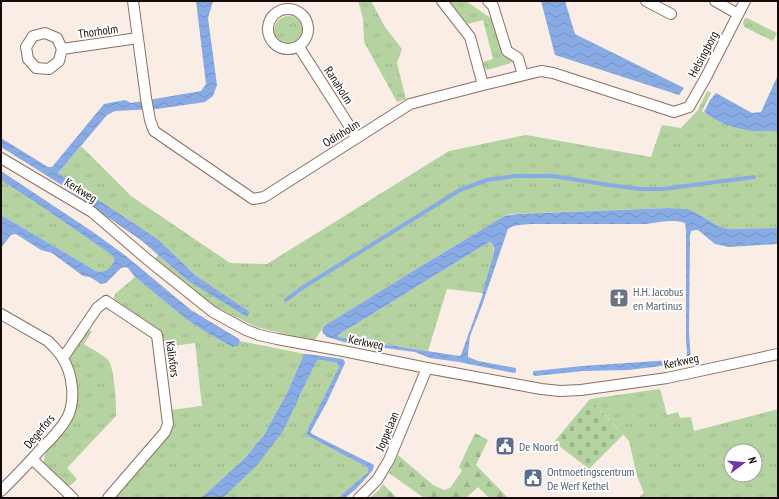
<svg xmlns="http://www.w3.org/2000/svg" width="779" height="499" viewBox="0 0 779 499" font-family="'PT Sans Narrow',sans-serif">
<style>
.grass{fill:url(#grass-tufts);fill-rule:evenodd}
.forest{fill:url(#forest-firs)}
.cemetery{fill:url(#cemetery-stones)}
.water{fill:url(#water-waves);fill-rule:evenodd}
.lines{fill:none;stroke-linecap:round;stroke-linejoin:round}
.stream{stroke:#88abe5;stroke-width:4}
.street-casing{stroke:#8c6f5f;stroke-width:12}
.street{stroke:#fff;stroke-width:10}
.labels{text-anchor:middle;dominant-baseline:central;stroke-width:4;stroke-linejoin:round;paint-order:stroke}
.street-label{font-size:12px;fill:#160b06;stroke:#fff}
.worship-label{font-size:12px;fill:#5b616d;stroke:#fff;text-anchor:start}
.service-label{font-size:12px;fill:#4e5e75;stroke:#fff;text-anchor:start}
</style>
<defs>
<pattern id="grass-tufts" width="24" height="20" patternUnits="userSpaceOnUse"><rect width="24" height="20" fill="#b5d3a1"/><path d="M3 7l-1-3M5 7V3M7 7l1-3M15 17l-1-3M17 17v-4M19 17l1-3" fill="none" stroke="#9bb489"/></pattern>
<pattern id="forest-firs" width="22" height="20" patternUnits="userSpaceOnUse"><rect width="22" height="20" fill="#b5d3a1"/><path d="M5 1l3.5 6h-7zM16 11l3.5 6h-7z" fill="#9bb489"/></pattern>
<pattern id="cemetery-stones" width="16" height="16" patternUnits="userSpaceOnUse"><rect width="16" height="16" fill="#b5d3a1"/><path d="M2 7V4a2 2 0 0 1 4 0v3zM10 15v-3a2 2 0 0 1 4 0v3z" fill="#9bb489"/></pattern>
<pattern id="water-waves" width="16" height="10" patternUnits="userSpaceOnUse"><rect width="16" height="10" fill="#88abe5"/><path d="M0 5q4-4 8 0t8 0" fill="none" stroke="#7592c3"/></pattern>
</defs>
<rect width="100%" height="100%" fill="#faede6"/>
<path class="grass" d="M358 1H371L385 27 402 49 397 63 406 99 397 102 364 42 363 18Z
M449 1H466L492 19 503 54 514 62 487 70 485 68 483 62 493 59 483 20 468 24Z
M274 31a15 15 0 1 1 30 0a15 15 0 1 1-30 0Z
M745 18H747L777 33 773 41 744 27 743 23Z
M707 91 711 93 702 111 711 117 778 132V228L728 229 718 226 695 212 667 208 511 214 504 216 408 274 324 326 314 341 256 327 216 307 186 285 155 259 158 255 187 280 250 312 195 275 159 240 58 173 81 146 131 196 230 263 267 264 449 151 526 135 651 157 662 125 681 128 698 110Z
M1 180 41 206 113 256C116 266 106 275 96 271L1 215Z
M489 242 492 243C497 256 486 280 482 293L447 289 428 351 338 337V335Z
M135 277 186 319 204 331 232 347C237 347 238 346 240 341L305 354 303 356 289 389 264 435 245 458 201 498H111L147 457 170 410 202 406 195 343 165 347 162 335 160 330 114 299 115 294Z
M89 330 92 331 84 344C90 348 105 356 109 361 114 368 117 407 116 416L67 468 77 479 71 485 67 486 47 467 44 464V459L46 450 66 427 69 356 85 331Z
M318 360H322L337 363 339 367 319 408 306 435 367 467 368 469V472L338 498H223L228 493 300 396 316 361Z
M660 389 667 415 678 412 680 418 691 417 694 431 778 409V498H638L644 493 637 476 629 441 590 399 631 393ZM731 451H755V475H731Z"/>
<path class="forest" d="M475 433 488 440 476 465 508 498H489L478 487 466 498H424L389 473 398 455 433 485 444 490 450 488 462 471 459 467Z
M383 484 397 498H373L371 497 380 489Z"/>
<path class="cemetery" d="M590 399 623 435 589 469 554 442Z"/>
<path class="water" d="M196 1H213L208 18 217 85 213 96 205 102 157 109 115 111 107 115 58 173 159 240 195 275 250 312 247 317 187 280 142 241 60 184 1 147V138L48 167H52L104 104 125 100 131 103 201 91 206 84Z
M541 1H565L575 34 684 88 679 95 555 55Z
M778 75V132C770 130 761 131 753 131 736 129 718 123 704 112L710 100 716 93 752 113 761 112Z
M1 171 93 232 126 256 191 310 239 339 240 341 238 346 233 347H232L204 331 186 319 135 277 128 268 125 267 121 268 106 283 101 284 90 277 83 276 52 253 41 250 16 234 11 235 1 248V215L96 271C105 274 112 268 114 260L113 256 41 206 1 180Z
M667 208 687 209 695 212 718 226 728 229 778 228V244L728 247 720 245 715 244 698 230H695L691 231 690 235 689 333 691 361 661 366 629 370 583 371 535 376 533 375V372L534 371 582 366 686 359 687 352 686 340V231L685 223C674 219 659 222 647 224H531C524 225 514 224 508 229L481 308 470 336 468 353V357L478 361 516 368V372L514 373 459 362 430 358 415 352 347 343 327 337 323 333 322 330 324 326 408 274 504 216 517 214ZM489 242 492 243 494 248 493 257 482 293 483 294 461 355 459 356 338 337V335Z
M305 354H307L343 359 345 362V363L327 402 311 431V433L312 434 374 465 373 470 356 489 345 498H338L368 472V469L367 467 306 435 308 429 339 367 337 363 322 360H318L315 364 283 431 258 464 223 498H201L245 458 264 435 289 389 303 356Z"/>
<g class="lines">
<path class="stream" d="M286 300 302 288 460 190 487 180 515 176H553L609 185 641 189H663L754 177"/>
<g class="street-casing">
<path id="street" d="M133 1 146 98 150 120 154 131 253 199 264 197 410 104 483 85 541 71 553 73 674 112 689 107 706 77 745 1
M442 1 470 37 483 85
M488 1 493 6 507 51 518 58 523 75
M646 1 671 14
M715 1 738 14
M268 29a20 20 0 1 1 40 0a20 20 0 1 1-40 0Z
M45 33 57 38 62 49 59 61 49 69 36 68 28 59 26 47 33 36Z
M299 47 357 138
M62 49 138 38
M1 158 92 212 148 260 213 312 246 330 259 335 277 339 343 351 427 368 541 389 560 391 581 390 667 378 778 354
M1 314 48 341C53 346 58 351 62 357 73 374 76 401 67 418 60 431 49 441 39 451 27 465 14 478 1 491
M63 358 97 308 106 301 157 335 168 424 165 432 108 498
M32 459 73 498
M359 498 377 480 389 460 427 368"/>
</g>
<use href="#street" class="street"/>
</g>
<defs>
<g id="church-square" transform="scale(1)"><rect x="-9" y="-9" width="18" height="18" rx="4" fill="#6b7280" stroke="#fff"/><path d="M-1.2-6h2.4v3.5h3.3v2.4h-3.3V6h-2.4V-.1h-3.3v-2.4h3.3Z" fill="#fff"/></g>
<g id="civic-square" transform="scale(1)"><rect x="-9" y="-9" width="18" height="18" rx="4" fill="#5c6f8a" stroke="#fff"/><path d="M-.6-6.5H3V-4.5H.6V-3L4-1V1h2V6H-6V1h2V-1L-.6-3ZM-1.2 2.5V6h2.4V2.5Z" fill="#fff"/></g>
</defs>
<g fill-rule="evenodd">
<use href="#church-square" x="619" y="298"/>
<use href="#civic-square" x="505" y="446"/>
<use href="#civic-square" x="533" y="478"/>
</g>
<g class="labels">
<g class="street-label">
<text transform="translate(98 31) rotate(-8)">Thorholm</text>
<text transform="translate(703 54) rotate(-62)">Helsingborg</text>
<text transform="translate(339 85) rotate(57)">Ranaholm</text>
<text transform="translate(341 133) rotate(-32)">Odinholm</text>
<text transform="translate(81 190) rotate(32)">Kerkweg</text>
<text transform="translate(366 342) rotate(11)">Kerkweg</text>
<text transform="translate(173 359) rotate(82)">Kalixfors</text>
<text transform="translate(681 361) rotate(-12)">Kerkweg</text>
<text transform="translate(39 431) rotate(-50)">Degerfors</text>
<text transform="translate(387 431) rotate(-67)">Joppelaan</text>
</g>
<g class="worship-label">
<text x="633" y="291">H.H. Jacobus<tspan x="633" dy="14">en Martinus</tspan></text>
</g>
<g class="service-label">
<text x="519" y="446">De Noord</text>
<text x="547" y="471">Ontmoetingscentrum<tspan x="547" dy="14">De Werf Kethel</tspan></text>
</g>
</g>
<rect width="779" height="499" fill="none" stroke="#160b06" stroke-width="4"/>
<g transform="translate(743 463) rotate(74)"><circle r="19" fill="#ffffff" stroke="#a29d9b"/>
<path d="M0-3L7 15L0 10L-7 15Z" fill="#7135ab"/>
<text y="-6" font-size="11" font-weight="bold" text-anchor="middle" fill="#160b06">N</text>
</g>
</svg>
